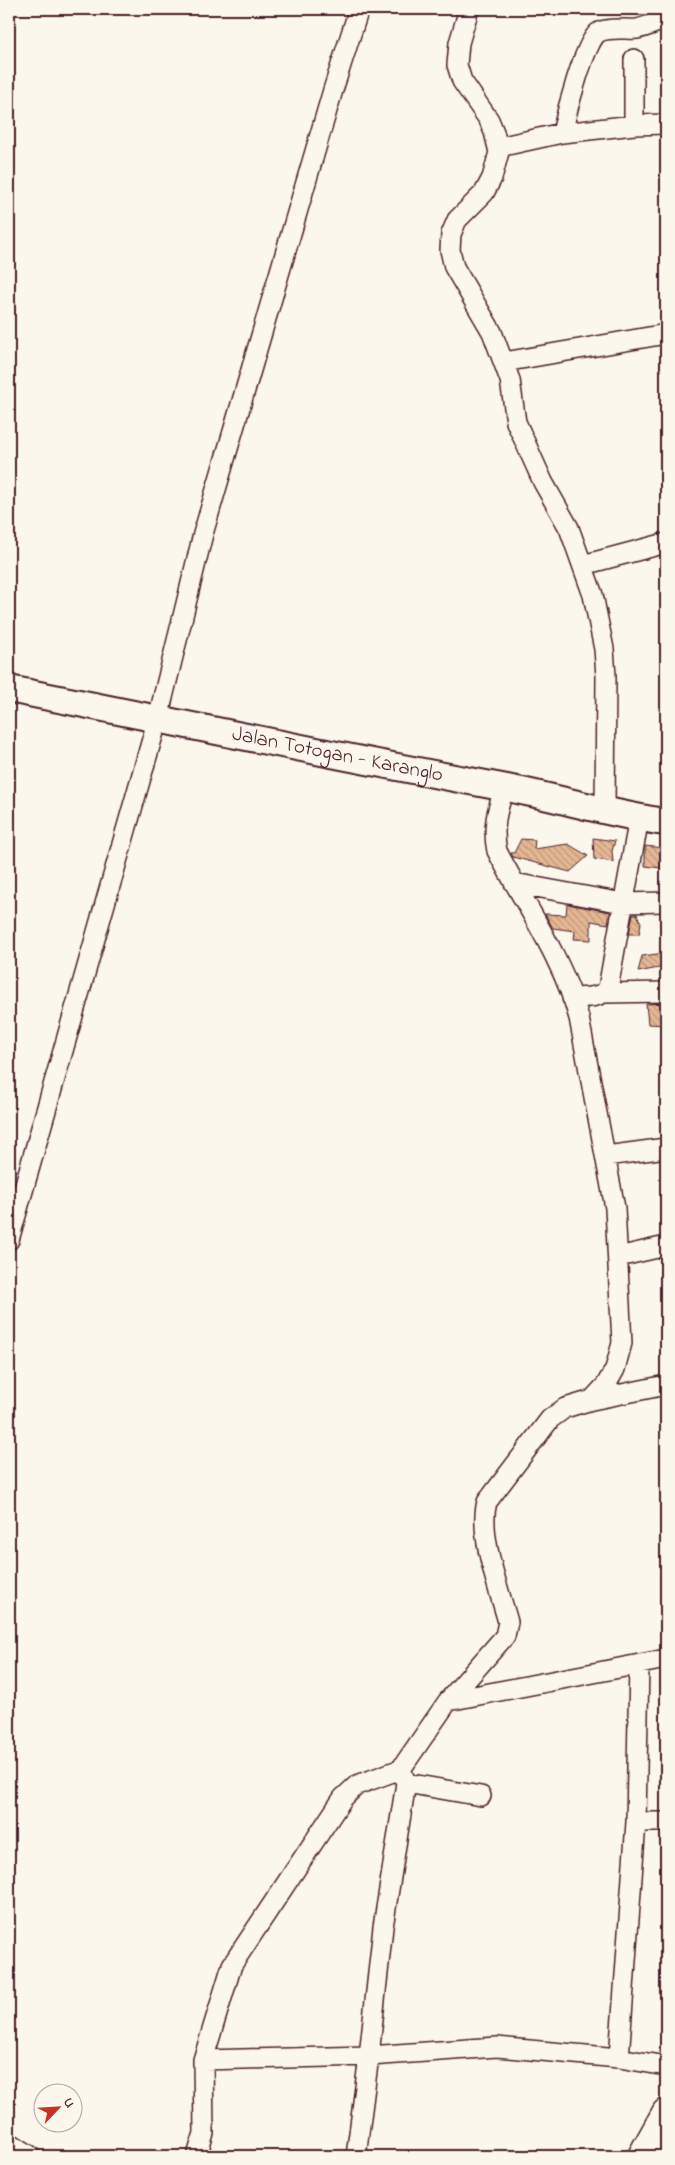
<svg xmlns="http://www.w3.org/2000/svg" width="675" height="2165" viewBox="0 0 675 2165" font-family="'Indie Flower',sans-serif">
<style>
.building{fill:url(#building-back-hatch);stroke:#4a1f2b}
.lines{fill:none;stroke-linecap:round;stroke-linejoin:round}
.minor-casing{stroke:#4a1f2b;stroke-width:22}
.secondary-casing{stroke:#4a1f2b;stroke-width:30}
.primary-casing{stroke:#4a1f2b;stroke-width:31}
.minor{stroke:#fbf7ec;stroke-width:19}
.secondary{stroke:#fbf7ec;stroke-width:26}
.primary{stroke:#fbf7ec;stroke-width:28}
.labels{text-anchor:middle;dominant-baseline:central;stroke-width:4.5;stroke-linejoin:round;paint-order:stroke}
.street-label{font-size:21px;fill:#4a1f2b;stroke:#fbf7ec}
</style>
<defs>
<pattern id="building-back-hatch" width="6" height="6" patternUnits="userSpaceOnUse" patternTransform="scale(1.25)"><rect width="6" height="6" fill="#e5b895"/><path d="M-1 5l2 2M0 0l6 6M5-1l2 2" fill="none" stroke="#bc957a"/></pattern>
</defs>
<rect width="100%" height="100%" fill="#fbf7ec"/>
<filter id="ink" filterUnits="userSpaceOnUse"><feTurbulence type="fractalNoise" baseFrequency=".02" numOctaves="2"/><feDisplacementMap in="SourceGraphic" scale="10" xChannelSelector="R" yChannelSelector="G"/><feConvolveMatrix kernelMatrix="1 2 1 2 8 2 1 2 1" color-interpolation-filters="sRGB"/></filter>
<g filter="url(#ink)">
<path class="building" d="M593 838 615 841 612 851 613 862 594 859Z
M521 839 535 840 534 849 568 844 588 856 570 872 513 857 511 853H514Z
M645 846 663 848 661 868 645 866Z
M567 904 610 912 608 924 591 921V940L574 939 575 931 553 928 545 914 566 915Z
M633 914H637L641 923 639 934H629Z
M665 953 664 967 638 972 642 956Z
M666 1003V1025L648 1024 646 1004Z"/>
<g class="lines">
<g class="minor-casing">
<path id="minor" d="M469 9 459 43 457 65 462 81 489 120 494 132 499 152 492 178 484 193 457 220 451 234 450 250 454 267 492 332 510 380 516 422 543 482 569 528 593 595 604 649 606 676 605 810
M634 125V59
M562 133C566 115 585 39 599 32 610 27 625 30 637 29 647 27 657 22 666 19
M499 147 562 133 634 125 666 124
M504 362 666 334
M583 565 666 543
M514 883 623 903 666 902
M605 993 666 992
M572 998C583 997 602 999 608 988L639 818
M606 1156 666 1148
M9 1240 158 718 203 534 333 90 359 9
M618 1257 666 1246
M592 1400 666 1385
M448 1701 666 1659
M406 1783 481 1796
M636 1822H666
M619 2058 636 1822 639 1664
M203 2060 369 2056 497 2047 619 2058 666 2066
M9 2142 31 2156
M197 2156 204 2133 203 2060 232 1965 343 1798 357 1785 401 1769 448 1701 505 1636 508 1622C499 1589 478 1534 487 1502L550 1419 565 1408 592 1400 606 1385 615 1369 622 1343 615 1208 579 1018C563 959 525 905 497 851 492 828 497 809 505 787
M356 2156 369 2056 383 1927 406 1783 401 1769"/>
</g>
<g class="secondary-casing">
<g id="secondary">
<path id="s1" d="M9 689C175 722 340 757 507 788 560 798 612 815 666 822"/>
</g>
</g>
<g class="primary-casing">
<path id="primary" d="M642 2156 666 2113"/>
</g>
<use href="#minor" class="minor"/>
<use href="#secondary" class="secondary"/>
<use href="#primary" class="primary"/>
</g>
</g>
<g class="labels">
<g class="street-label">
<text stroke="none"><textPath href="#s1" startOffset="335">Jalan Totogan - Karanglo</textPath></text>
</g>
</g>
<rect width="675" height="2165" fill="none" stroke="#fbf7ec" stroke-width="30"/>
<rect x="15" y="15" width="645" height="2135" fill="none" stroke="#4a1f2b" stroke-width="2" filter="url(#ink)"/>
<g transform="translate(58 2108) rotate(65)"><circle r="24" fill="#fbf7ec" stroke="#b4a19f"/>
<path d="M0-4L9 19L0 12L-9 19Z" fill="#c8321e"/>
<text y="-8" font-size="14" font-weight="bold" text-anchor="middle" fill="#4a1f2b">U</text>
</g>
</svg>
